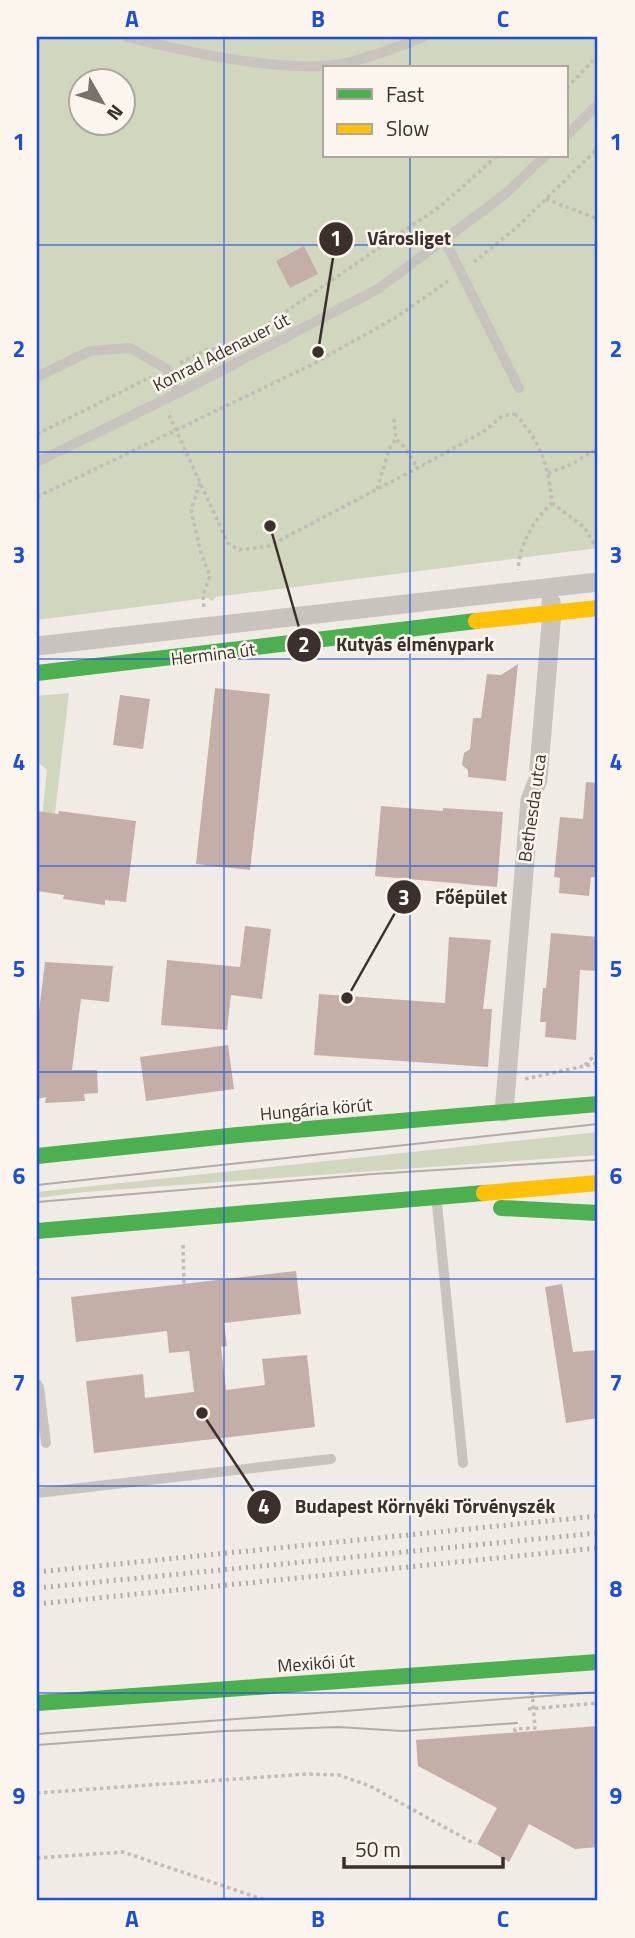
<svg xmlns="http://www.w3.org/2000/svg" width="635" height="1938" viewBox="0 0 635 1938" font-family="'Titillium Web',sans-serif">
<style>
.green{fill:#d1d6bf;fill-rule:evenodd}
.building{fill:#c3afa7}
.lines{fill:none;stroke-linecap:round;stroke-linejoin:round}
.path{stroke:#c2bbb6;stroke-width:3.5;stroke-dasharray:3.5 3.5;stroke-linecap:butt}
.lane{stroke:#c9c3be;stroke-width:10}
.street{stroke:#c9c3be;stroke-width:19}
.fast{stroke:#4caf50;stroke-width:16}
.slow{stroke:#ffc107;stroke-width:16}
.tram{stroke:#b1aca8;stroke-width:2}
.rail{stroke:#b1aca8;stroke-width:5;stroke-dasharray:2 5;stroke-linecap:butt}
.grid{fill:none;stroke:#1d4ed8;stroke-width:2;stroke-opacity:0.55}
.labels{text-anchor:middle;dominant-baseline:central;stroke-width:5;stroke-linejoin:round;paint-order:stroke}
.street-label{font-size:18px;fill:#3b302b;stroke:#fbf5ee}
.leader{fill:none;stroke:#3b302b;stroke-width:2.5}
.callout-dot{fill:#3b302b;stroke:#fbf5ee;stroke-width:2.5}
.mark-label{font-size:21px;text-anchor:middle;font-weight:bold;fill:#fff}
.callout-label{font-size:19px;text-anchor:middle;font-weight:bold;fill:#3b302b;stroke:#fbf5ee;stroke-width:5;stroke-linejoin:round;paint-order:stroke}
.neatline{fill:none;stroke:#1d4ed8;stroke-width:2.5}
.grid-label{font-size:23px;text-anchor:middle;font-weight:bold;fill:#1d4ed8}
</style>
<rect width="100%" height="100%" fill="#f0ebe5"/>
<path class="green" d="M37 37H598V548L216 597 212 601 207 598 37 620ZM325 68H567V156H325ZM80 80H122V122H80Z
M69 693 52 839 40 838 47 770 37 761V696Z
M598 1132V1155L84 1192 37 1198V1192Z"/>
<path class="building" d="M304 246 318 274 290 288 276 261Z
M518 664 506 781 468 777V770L462 765 464 753 470 749 473 718H481L487 674 501 675Z
M215 688 270 694 250 870 196 864Z
M120 695 150 699 143 749 113 745Z
M586 782 598 783V846L595 877H591L589 896 559 893 560 878 554 877 560 817 583 819Z
M381 806 443 811V808L503 812 497 887 375 876Z
M37 811 58 814 59 811 136 821 126 902 105 900V905L63 899 64 895 37 891Z
M245 926 271 929 262 999 231 995 227 1030 161 1025 167 960 240 967Z
M551 933 598 937V971L580 970 576 1040 545 1037 546 1022H540L543 988H546Z
M449 937 491 940 483 1009H492L488 1067 314 1055 319 994 445 1003Z
M45 962 113 966 109 1002 81 999 72 1070H97L98 1093 84 1094 85 1101 45 1103 46 1097 37 1099V1028Z
M228 1045 234 1089 146 1101 140 1057Z
M296 1271 301 1314 224 1323 227 1346 221 1347 226 1390 265 1385 262 1359 307 1355 315 1427 94 1453 86 1381 143 1374 145 1398 194 1392 189 1351 169 1353 167 1331 76 1342 71 1297Z
M562 1284 573 1352 598 1350V1418L566 1423 545 1287Z
M598 1726V1847L575 1849 529 1824 509 1862 477 1844 497 1808 418 1766 416 1740Z"/>
<g class="lines">
<path class="path" d="M567 88 598 55
M546 199 598 219
M474 262 516 228 598 148
M180 363 206 350 227 348 253 334 442 205 497 156
M515 414C542 443 548 465 552 503 533 521 520 543 518 570
M169 415 228 543 239 550 269 546 440 456 486 430 502 416 515 414
M394 419 396 439 405 448 418 468
M37 434 151 377
M548 473 572 464 598 448
M200 483 191 510 201 553 210 576 203 595 204 608
M377 489 390 447 396 439
M37 497 313 364 398 316 448 281
M552 503 584 527 598 550
M585 1065 598 1052
M525 1079 598 1063
M183 1245 184 1284
M528 1709 598 1703
M515 1732V1729L535 1728 532 1691
M37 1793 306 1774 339 1775 370 1786 475 1844
M37 1858 123 1852 268 1901"/>
<path class="lane" d="M127 37C183 51 290 75 346 63 372 57 398 47 423 37
M567 135 598 104
M445 241 519 388
M37 377 90 351 130 348 167 369 178 393
M37 462 190 387 378 289 504 195 545 156
M437 1204 463 1463
M37 1384 39 1387 46 1443
M37 1493 331 1459"/>
<path class="street" d="M37 646 598 582
M504 1112 530 800 538 780 552 612 551 602"/>
<path class="fast" d="M37 673 476 621
M37 1156 238 1135 598 1104
M501 1208 598 1213
M37 1231 484 1193
M37 1703 598 1662"/>
<path class="slow" d="M476 621 598 608
M484 1193 598 1183"/>
<path class="tram" d="M37 1185 598 1124
M37 1202 373 1174 598 1160
M37 1734 598 1692
M37 1745 225 1731 338 1727 402 1731 517 1723"/>
<path class="rail" d="M37 1572 598 1516
M37 1588 598 1533
M37 1604 598 1548"/>
</g>
<path class="grid" d="M224 37V1901M410 37V68M410 156V1901M37 245H598M37 452H598M37 659H598M37 866H598M37 1072H598M37 1279H598M37 1486H598M37 1693H598"/>
<g class="labels">
<g class="street-label">
<text transform="translate(221 352) rotate(-27)">Konrad Adenauer út</text>
<text transform="translate(213 654) rotate(-7)">Hermina út</text>
<text transform="translate(532 808) rotate(-82)">Bethesda utca</text>
<text transform="translate(316 1109) rotate(-5)">Hungária körút</text>
<text transform="translate(316 1663) rotate(-4)">Mexikói út</text>
</g>
</g>
<path class="leader" d="M318 352L336 239M270 526L304 645M347 998L404 897M202 1413L264 1507"/>
<g class="callout-dot">
<circle cx="318" cy="352" r="7"/>
<circle cx="270" cy="526" r="7"/>
<circle cx="347" cy="998" r="7"/>
<circle cx="202" cy="1413" r="7"/>
<circle cx="336" cy="239" r="18"/>
<circle cx="304" cy="645" r="18"/>
<circle cx="404" cy="897" r="18"/>
<circle cx="264" cy="1507" r="18"/>
</g>
<g class="mark-label">
<text x="336" y="246">1</text>
<text x="304" y="652">2</text>
<text x="404" y="905">3</text>
<text x="264" y="1514">4</text>
</g>
<g class="callout-label">
<text x="409" y="245">Városliget</text>
<text x="415" y="651">Kutyás élménypark</text>
<text x="471" y="904">Főépület</text>
<text x="425" y="1513">Budapest Környéki Törvényszék</text>
</g>
<rect width="635" height="1938" fill="none" stroke="#fbf5ee" stroke-width="77"/>
<rect x="323" y="66" width="245" height="91" fill="#fbf5ee" stroke="#aea6a0" stroke-width="2"/>
<rect x="337" y="89" width="35" height="10" fill="#4caf50" stroke="#aea6a0" stroke-width="2"/>
<text x="386" y="102" font-size="21" fill="#3b302b">Fast</text>
<rect x="337" y="124" width="35" height="10" fill="#ffc107" stroke="#aea6a0" stroke-width="2"/>
<text x="386" y="136" font-size="21" fill="#3b302b">Slow</text>
<g transform="translate(102 102) rotate(129)"><circle r="33" fill="#fbf5ee" stroke="#aea6a0" stroke-width="2"/>
<path d="M0-5L12 26L0 18L-12 26Z" fill="#7a716c"/>
<text y="-10" font-size="19" font-weight="bold" text-anchor="middle" fill="#3b302b">N</text>
</g>
<path d="M344 1857v10h159v-10" fill="none" stroke="#3b302b" stroke-width="3.5"/>
<text x="355" y="1857" font-size="21" fill="#3b302b" stroke="#fbf5ee" stroke-width="5" paint-order="stroke">50 m</text>
<rect x="38" y="38" width="558" height="1861" class="neatline"/>
<g class="grid-label">
<text x="132" y="27">A</text>
<text x="318" y="27">B</text>
<text x="503" y="27">C</text>
<text x="19" y="150">1</text>
<text x="616" y="150">1</text>
<text x="19" y="357">2</text>
<text x="616" y="357">2</text>
<text x="19" y="563">3</text>
<text x="616" y="563">3</text>
<text x="19" y="770">4</text>
<text x="616" y="770">4</text>
<text x="19" y="977">5</text>
<text x="616" y="977">5</text>
<text x="19" y="1184">6</text>
<text x="616" y="1184">6</text>
<text x="19" y="1391">7</text>
<text x="616" y="1391">7</text>
<text x="19" y="1597">8</text>
<text x="616" y="1597">8</text>
<text x="19" y="1804">9</text>
<text x="616" y="1804">9</text>
<text x="132" y="1927">A</text>
<text x="318" y="1927">B</text>
<text x="503" y="1927">C</text>
</g>
</svg>
